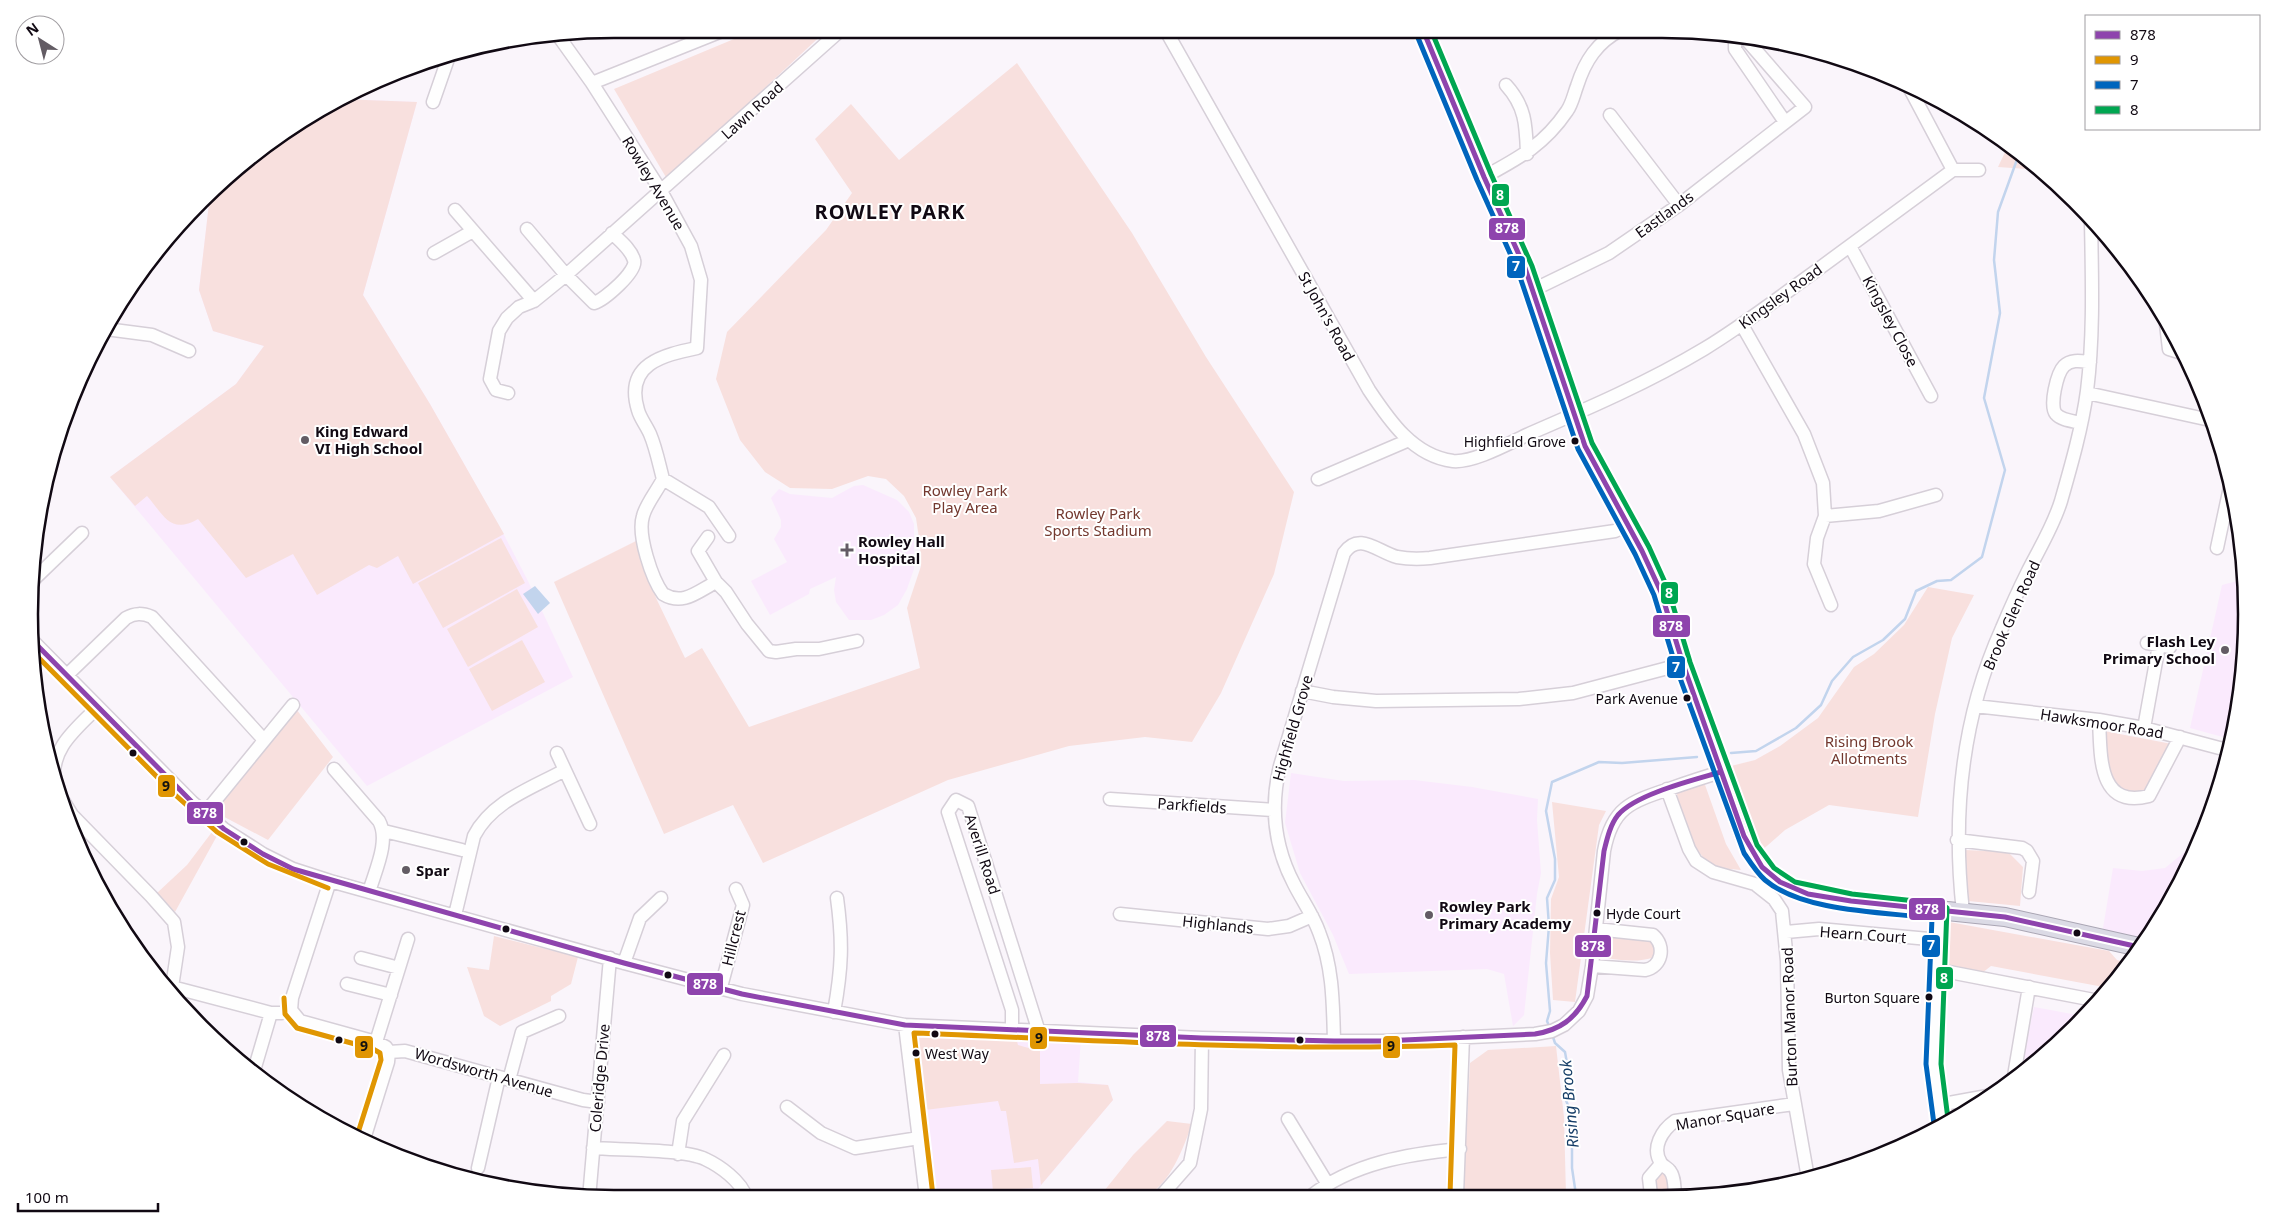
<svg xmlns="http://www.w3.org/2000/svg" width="2275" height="1228" viewBox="0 0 2275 1228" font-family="'Noto Sans',sans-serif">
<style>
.built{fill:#faeafd}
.green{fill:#f8e0de}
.water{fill:#c2d4ed}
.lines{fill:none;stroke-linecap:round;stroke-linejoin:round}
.stream{stroke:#c2d4ed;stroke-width:2.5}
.minor-casing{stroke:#d6cfd8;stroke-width:15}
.highway-casing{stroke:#aaa6b4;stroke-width:20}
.minor{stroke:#fefefe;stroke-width:12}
.highway{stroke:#dbdae5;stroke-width:18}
.bus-1-casing{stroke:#fff;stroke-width:9}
.bus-2-casing{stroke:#fff;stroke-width:9}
.bus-3-casing{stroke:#fff;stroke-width:9}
.bus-4-casing{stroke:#fff;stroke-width:9}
.bus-1{stroke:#8e44ad;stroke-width:5}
.bus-2{stroke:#e09602;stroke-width:5}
.bus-3{stroke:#0065bd;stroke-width:5}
.bus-4{stroke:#00a651;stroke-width:5}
.poi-dot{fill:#635c64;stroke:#fff;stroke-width:2}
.bus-dot{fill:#110913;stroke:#fff;stroke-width:2}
.labels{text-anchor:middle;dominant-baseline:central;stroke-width:4;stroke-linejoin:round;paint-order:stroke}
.bus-label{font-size:14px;fill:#110913;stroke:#fff;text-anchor:end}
.street-label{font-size:15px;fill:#110913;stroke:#fff}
.poi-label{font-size:15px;font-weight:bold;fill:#110913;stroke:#fff;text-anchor:start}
.park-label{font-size:15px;fill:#73382e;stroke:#fff}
.water-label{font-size:16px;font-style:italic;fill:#153d67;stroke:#fff}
.district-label{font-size:20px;font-weight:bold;letter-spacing:1px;fill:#110913;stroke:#fff}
.rim{fill:none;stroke:#110913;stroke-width:2.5}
.line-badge{stroke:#fff;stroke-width:2}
.badge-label{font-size:14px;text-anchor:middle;font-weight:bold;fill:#fff}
.pale-badge-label{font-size:14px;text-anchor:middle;font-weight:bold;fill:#111}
</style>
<rect width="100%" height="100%" fill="#faf5fb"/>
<path class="built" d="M339 99 417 102 363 295 430 404 503 533 528 581 573 677 367 786 110 477 236 384 264 346 213 331 199 290 210 195 257 150 322 107Z
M863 485 897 500 909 512 914 524V569L907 589 898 605 884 615 871 620H849L836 602 834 590 836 577 810 589 809 594 770 615 751 581 787 562 774 539 781 527V520L771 498 779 489 790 494 832 498 854 486Z
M2245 579 2241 690 2230 739 2190 728 2222 585Z
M1291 773 1344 781 1414 780 1472 787 1538 799 1537 820 1541 873 1537 894 1524 1015 1513 1026 1504 974 1487 969 1349 974 1333 935 1300 873 1285 823Z
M2198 841 2168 906 2143 941 2102 934 2113 868 2142 871 2165 868Z
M2034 1007 2083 1016 2020 1071Z
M916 1030 1081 1037 1078 1082 1108 1085 1113 1100 1038 1189 977 1197H935Z"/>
<path class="green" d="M758 29H828L667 179 614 89Z
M1017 63 1132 233 1206 357 1294 492 1274 574 1221 693 1192 742 1145 737 1069 746 948 780 763 863 733 805 664 834 554 582 640 539 656 598 685 658 702 648 749 727 920 668 907 608 921 566 920 545 916 518 904 496 886 479 868 476 832 489 790 488 765 472 740 440 716 379 727 332 826 230 852 193 815 139 851 104 899 160Z
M339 99 417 102 363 295 430 404 504 534 413 584 398 556 377 568 369 565 317 595 293 554 246 578 198 519C170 535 164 515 147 496L135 506 110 477 236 384 264 346 213 331 199 290 210 195C249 158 289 122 339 99Z
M2008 146 2041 170 1998 167Z
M501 538 525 583 443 628 418 583Z
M1928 587 1974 595 1952 638 1935 714 1918 817 1829 805 1785 830 1760 852 1739 793 1731 766 1755 760 1780 746 1818 718 1854 667 1874 654 1904 625Z
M517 589 538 627 468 667 447 629Z
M522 640 545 682 492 711 469 669Z
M293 705 333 757 268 840 215 812Z
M2104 731 2172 744 2154 784 2142 795 2128 797 2107 773Z
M1704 782 1726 844 1741 870C1733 869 1717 869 1711 864 1688 847 1683 816 1676 791Z
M1552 802 1606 811 1599 825 1575 1002 1553 1000 1550 953 1551 899 1559 877Z
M212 832 218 834 175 912 157 893 187 865Z
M1965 850 2008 852 2023 867 2020 906 1968 901Z
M1949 922 2109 951 2117 960 2127 963 2109 988 1991 966 1982 973 1946 965Z
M1600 935 1655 941 1656 952 1654 957C1636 964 1615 959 1597 957Z
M494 936 578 957 571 984 551 996V1001L500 1026 484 1016 467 967 489 970Z
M916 1030 1015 1034 1018 1045 1032 1049 1040 1047V1084L1078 1083 1108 1085 1113 1100 1041 1185 1038 1159 1014 1163 1006 1111H1001L998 1101 925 1110Z
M1556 1046 1564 1117 1566 1195H1463L1470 1063 1488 1050Z
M1167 1121 1192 1124C1184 1146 1170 1185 1147 1195 1138 1199 1111 1196 1100 1196L1133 1155Z
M1031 1167 1033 1188 993 1191 991 1170Z
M1660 1171 1666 1173 1670 1181V1194L1655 1195 1654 1181Z"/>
<path class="water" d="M535 586 550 603 538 614 523 594Z"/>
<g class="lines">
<path class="stream" d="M1731 753 1756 751 1796 728 1821 705 1832 681 1853 657 1883 640 1905 619 1916 591 1937 581 1951 580 1982 557 2005 470 1984 398 2000 313 1994 260 1998 212 2019 154
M1549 1026 1547 1021 1550 1011 1546 963 1549 926 1547 898 1555 880V859L1546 811 1552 782 1599 762 1622 763 1697 757
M1552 1034 1555 1043 1565 1052 1570 1080 1566 1100 1572 1117V1168L1576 1195"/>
<g class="minor-casing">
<path id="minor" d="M1165 29 1369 390C1389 420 1413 456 1453 461 1474 463 1511 442 1531 433 1589 408 1649 382 1704 349 1742 326 1777 299 1813 273 1860 238 1907 204 1953 170H1979
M1645 30V31
M557 34 592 83 661 191 691 246 701 280 697 348C663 355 624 364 638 410 640 418 646 425 650 434 656 448 659 464 663 479 657 491 646 504 643 516 637 535 652 579 663 594 683 606 697 592 716 582L698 551 708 537
M592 83 727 29
M1506 85C1526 107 1526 126 1527 154
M1910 89 1953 170
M433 102 450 53
M1610 115 1679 205
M1484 177C1519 158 1544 145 1567 111 1572 104 1574 94 1577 86 1585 61 1597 42 1621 30
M455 210 534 301
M527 229 566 275 594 303C604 300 638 271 634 260 631 249 619 240 612 233
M1850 246 1931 396
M434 253 473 231
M1533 290 1609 253 1679 205 1805 107 1746 39H1739L1735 42V49L1785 122
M2166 324 2169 349 2185 354
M1742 325 1804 434 1823 483 1825 516 1817 538 1814 564 1831 605
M106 329 152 335 189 351
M508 393 496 390 490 379 499 331 507 318 519 307 534 301 566 275 842 29
M2087 393 2210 420
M2081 423C2073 421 2061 420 2056 414 2049 406 2057 373 2064 366 2071 359 2081 361 2090 362
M663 479 709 507 729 536
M1318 479 1409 440
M1825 516 1879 511 1936 495
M2217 548 2230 487
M716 582 726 592 747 624 769 651 776 652 796 649H819L857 641
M30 583 82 533
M30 638 192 802 224 829 263 854 293 869 330 881 624 963 742 994 905 1025 1202 1038 1334 1041H1382L1535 1034 1552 1031 1564 1025 1579 1011 1587 996 1592 966 1604 851C1612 808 1630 802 1669 789 1686 783 1704 777 1721 772
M2147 643 2170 647
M67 675 126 618C135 613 142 613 152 617L264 740
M1302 691 1333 697 1376 701 1519 699 1573 693 1683 664
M1975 706 2099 720 2144 728 2227 750
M2099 720C2101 755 2097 809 2149 796L2180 737
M2144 728 2159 645
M557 753 590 824
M334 769 379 821C390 841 375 871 369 892
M55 785C48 750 76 729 98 707
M1667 789 1689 849 1696 861 1713 872 1755 884 1774 899 1782 911 1787 961 1789 1070 1808 1178
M59 794 72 815 151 896 174 922 178 947 172 987
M1110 799 1274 810
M205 813 293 705
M384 831 462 850
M1957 840 2022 848 2027 851 2033 861 2029 892
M330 881 292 998 291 1010 300 1021 376 1042 386 1047 389 1052
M1940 911 1933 1064 1941 1123
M1963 912C1952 814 1961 719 2002 628 2010 609 2018 591 2027 573 2039 549 2053 527 2061 501 2071 466 2082 428 2087 391 2094 335 2092 278 2091 221
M1120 914 1268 929 1289 926 1312 916
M455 915 474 836C492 801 532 788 565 770
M1786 932 1819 929 1940 940
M361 958 399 968
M624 963 640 918 661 898
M1592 966 1645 970C1662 967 1666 946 1653 935L1596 929
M1939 970 2099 1001
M347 984 391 995
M164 987H172L271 1013H282L291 1010
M721 987 743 905 736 889
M834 1012C842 968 843 942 837 898
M905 1025 926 1197
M1012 1030V1010L948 812 956 800 968 806 1039 1032
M1334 1041C1333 1003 1333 967 1319 932 1313 915 1302 900 1294 884 1274 846 1270 807 1280 766L1344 553C1359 531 1378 552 1397 557 1408 559 1419 559 1430 558L1615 531 1628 525
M376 1042 408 939
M389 1052 405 1051 583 1100 598 1102
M253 1074 271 1013
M2014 1076 2029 987
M509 1080 522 1032 559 1016
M1938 1105 1993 1095
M787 1107 821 1133 855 1148 919 1138
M1288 1119 1327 1183
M364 1139 388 1062 389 1052
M593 1148C618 1150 685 1149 705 1159 720 1166 741 1181 746 1197
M678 1154 683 1121 724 1055
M478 1168 499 1077
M1675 1194C1674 1187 1675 1177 1670 1171 1668 1168 1663 1166 1661 1163 1651 1148 1662 1130 1675 1121L1794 1104
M1457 1195 1463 1037
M1651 1195 1649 1178 1661 1164
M1161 1196 1190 1163 1201 1109 1202 1038
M1311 1196C1353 1163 1408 1154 1460 1149
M589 1198 610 958"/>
</g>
<g class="highway-casing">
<path id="highway" d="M1423 30 1484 177 1525 268 1585 446 1642 551 1661 592 1683 664 1744 836 1762 867 1780 882 1808 894 1851 901 2005 917 2139 947"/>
</g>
<use href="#minor" class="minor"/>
<use href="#highway" class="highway"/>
<g class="bus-1-casing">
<path id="bus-1" d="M1423 30 1484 177 1525 268 1585 446 1642 551 1661 592 1683 664 1744 836 1762 867 1780 882 1808 894 1851 901 2005 917 2139 947
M30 638 192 802 224 829 263 854 293 869 624 963 742 994 905 1025 1202 1038 1334 1041H1382L1535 1034C1560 1030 1575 1019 1587 996L1604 851C1607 839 1610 825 1618 815 1636 794 1694 780 1721 772"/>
</g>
<g class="bus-2-casing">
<path id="bus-2" d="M30 649 173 793 217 832 268 864 328 888
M284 998 285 1014 297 1028 373 1049 380 1053 381 1060 357 1136
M933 1196 914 1033C1094 1040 1274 1052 1455 1045L1450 1195"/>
</g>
<g class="bus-3-casing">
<path id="bus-3" d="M1416 33 1477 180 1518 271 1578 449 1635 554 1654 595 1676 667 1744 853C1750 862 1757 873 1765 880 1803 912 1883 912 1932 918L1926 1064 1934 1124"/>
</g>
<g class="bus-4-casing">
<path id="bus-4" d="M1431 30 1491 174 1532 266 1592 443 1649 547 1668 589 1690 662 1757 845 1774 868 1795 882 1852 894 1942 904 1947 908 1941 1064 1948 1119"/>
</g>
<use href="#bus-1" class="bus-1"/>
<use href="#bus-2" class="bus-2"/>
<use href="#bus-3" class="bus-3"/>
<use href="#bus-4" class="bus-4"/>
</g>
<g class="poi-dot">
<circle cx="305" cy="440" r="5"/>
<path d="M844.5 542.5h5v5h5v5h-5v5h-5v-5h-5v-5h5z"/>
<circle cx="2225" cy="650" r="5"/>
<circle cx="406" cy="870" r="5"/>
<circle cx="1429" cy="915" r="5"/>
</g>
<g class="bus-dot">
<circle cx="1575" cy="441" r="4.5"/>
<circle cx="1687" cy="698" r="4.5"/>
<circle cx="133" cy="753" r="4.5"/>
<circle cx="244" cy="842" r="4.5"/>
<circle cx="1597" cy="913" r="4.5"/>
<circle cx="506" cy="929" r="4.5"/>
<circle cx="2077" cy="933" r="4.5"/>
<circle cx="668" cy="975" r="4.5"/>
<circle cx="1929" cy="997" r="4.5"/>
<circle cx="935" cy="1034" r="4.5"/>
<circle cx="339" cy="1040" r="4.5"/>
<circle cx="1300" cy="1040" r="4.5"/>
<circle cx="916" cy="1053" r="4.5"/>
</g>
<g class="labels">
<g class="bus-label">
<text x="1566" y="441">Highfield Grove</text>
<text x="1678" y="698">Park Avenue</text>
<text x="1606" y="913" text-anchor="start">Hyde Court</text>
<text x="1920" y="997">Burton Square</text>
<text x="925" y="1053" text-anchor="start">West Way</text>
</g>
<g class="street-label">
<text transform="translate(752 110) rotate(-42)">Lawn Road</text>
<text transform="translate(654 183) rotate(59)">Rowley Avenue</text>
<text transform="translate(1664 214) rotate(-36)">Eastlands</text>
<text transform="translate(1780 296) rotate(-36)">Kingsley Road</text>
<text transform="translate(1327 316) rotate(61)">St John's Road</text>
<text transform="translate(1891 321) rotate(62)">Kingsley Close</text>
<text transform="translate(2011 615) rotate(-66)">Brook Glen Road</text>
<text transform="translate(2102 723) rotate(9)">Hawksmoor Road</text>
<text transform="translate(1292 728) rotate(-74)">Highfield Grove</text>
<text transform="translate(1192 805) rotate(4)">Parkfields</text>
<text transform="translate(983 854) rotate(72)">Averill Road</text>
<text transform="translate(1218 924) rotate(6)">Highlands</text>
<text transform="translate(1863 934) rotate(4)">Hearn Court</text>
<text transform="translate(733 938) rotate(-76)">Hillcrest</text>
<text transform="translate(1789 1017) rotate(-92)">Burton Manor Road</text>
<text transform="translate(484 1072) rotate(16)">Wordsworth Avenue</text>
<text transform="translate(599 1078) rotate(-85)">Coleridge Drive</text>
<text transform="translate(1725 1116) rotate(-10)">Manor Square</text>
</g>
<g class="poi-label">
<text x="315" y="431">King Edward<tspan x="315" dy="17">VI High School</tspan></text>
<text x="858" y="541">Rowley Hall<tspan x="858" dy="17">Hospital</tspan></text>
<text x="2215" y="641" text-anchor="end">Flash Ley<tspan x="2215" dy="17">Primary School</tspan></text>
<text x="416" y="870">Spar</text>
<text x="1439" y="906">Rowley Park<tspan x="1439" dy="17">Primary Academy</tspan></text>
</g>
<g class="park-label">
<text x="965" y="490">Rowley Park<tspan x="965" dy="17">Play Area</tspan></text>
<text x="1098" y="513">Rowley Park<tspan x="1098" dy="17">Sports Stadium</tspan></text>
<text x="1869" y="741">Rising Brook<tspan x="1869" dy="17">Allotments</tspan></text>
</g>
<g class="water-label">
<text transform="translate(1569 1104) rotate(-95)">Rising Brook</text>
</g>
<g class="district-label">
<text x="890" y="211">ROWLEY PARK</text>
</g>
</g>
<path d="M0 0H2275V1228H0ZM614 38H1662A576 576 0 0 1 2238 614V614A576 576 0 0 1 1662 1190H614A576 576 0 0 1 38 614V614A576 576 0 0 1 614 38Z" fill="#fff" fill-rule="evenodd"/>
<path class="rim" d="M614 38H1662A576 576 0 0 1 2238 614V614A576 576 0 0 1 1662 1190H614A576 576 0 0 1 38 614V614A576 576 0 0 1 614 38Z"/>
<g class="line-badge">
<rect x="1491" y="183" width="19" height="24" rx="5" fill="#00a651"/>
<rect x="1488" y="217" width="38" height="24" rx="5" fill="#8e44ad"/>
<rect x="1506" y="255" width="20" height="24" rx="5" fill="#0065bd"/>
<rect x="1660" y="581" width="19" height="24" rx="5" fill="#00a651"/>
<rect x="1652" y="614" width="39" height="24" rx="5" fill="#8e44ad"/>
<rect x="1666" y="655" width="20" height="24" rx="5" fill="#0065bd"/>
<rect x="157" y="774" width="19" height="24" rx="5" fill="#e09602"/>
<rect x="186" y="801" width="38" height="24" rx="5" fill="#8e44ad"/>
<rect x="1908" y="897" width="38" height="24" rx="5" fill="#8e44ad"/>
<rect x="1921" y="934" width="20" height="24" rx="5" fill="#0065bd"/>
<rect x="1574" y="934" width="38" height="24" rx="5" fill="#8e44ad"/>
<rect x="1935" y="966" width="19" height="24" rx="5" fill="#00a651"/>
<rect x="686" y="972" width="38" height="24" rx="5" fill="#8e44ad"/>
<rect x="1139" y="1024" width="38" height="24" rx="5" fill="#8e44ad"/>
<rect x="1029" y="1026" width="19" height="24" rx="5" fill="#e09602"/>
<rect x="354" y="1035" width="20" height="24" rx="5" fill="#e09602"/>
<rect x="1382" y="1035" width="19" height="24" rx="5" fill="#e09602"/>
</g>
<g class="badge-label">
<text x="1500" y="200">8</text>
<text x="1507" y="233">878</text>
<text x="1516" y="271">7</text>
<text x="1669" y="598">8</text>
<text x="1671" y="631">878</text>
<text x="1676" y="672">7</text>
<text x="205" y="818">878</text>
<text x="1927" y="914">878</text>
<text x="1931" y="950">7</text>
<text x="1593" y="951">878</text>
<text x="1944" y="983">8</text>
<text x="705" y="989">878</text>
<text x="1158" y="1041">878</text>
</g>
<g class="pale-badge-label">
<text x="166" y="791">9</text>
<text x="1039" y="1043">9</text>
<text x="364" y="1051">9</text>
<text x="1391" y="1051">9</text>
</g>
<rect x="2085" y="15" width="175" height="115" fill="#ffffff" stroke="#a09da1"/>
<rect x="2095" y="31" width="25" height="8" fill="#8e44ad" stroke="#a09da1"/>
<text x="2130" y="40" font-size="15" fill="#110913">878</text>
<rect x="2095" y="56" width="25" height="8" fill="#e09602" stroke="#a09da1"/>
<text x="2130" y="65" font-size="15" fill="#110913">9</text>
<rect x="2095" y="81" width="25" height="8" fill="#0065bd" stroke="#a09da1"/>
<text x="2130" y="90" font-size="15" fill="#110913">7</text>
<rect x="2095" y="106" width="25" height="8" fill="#00a651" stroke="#a09da1"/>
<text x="2130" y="115" font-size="15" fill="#110913">8</text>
<g transform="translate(40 40) rotate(324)"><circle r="24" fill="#ffffff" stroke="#a09da1"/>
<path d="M0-4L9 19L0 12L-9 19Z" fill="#635c64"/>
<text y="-8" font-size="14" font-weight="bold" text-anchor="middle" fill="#110913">N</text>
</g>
<path d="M18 1203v8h140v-8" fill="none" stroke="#110913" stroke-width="2.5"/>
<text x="25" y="1203" font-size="15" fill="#110913" stroke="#ffffff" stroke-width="4" paint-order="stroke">100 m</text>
</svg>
